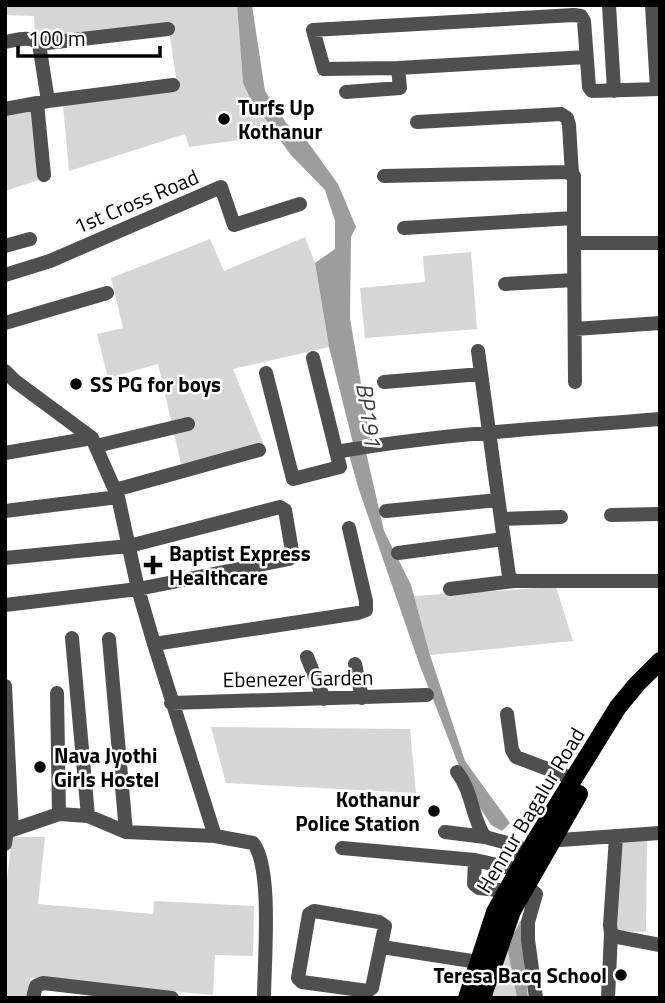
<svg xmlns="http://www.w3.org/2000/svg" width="665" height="1003" viewBox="0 0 665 1003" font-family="'Titillium Web',sans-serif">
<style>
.green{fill:#d6d6d6}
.water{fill:#9d9d9d}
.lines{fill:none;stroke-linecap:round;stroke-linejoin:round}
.minor{stroke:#4f4f4f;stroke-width:14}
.major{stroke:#000;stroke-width:18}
.poi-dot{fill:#000;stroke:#fff;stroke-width:2.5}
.labels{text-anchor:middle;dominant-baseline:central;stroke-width:5;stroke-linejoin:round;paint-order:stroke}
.poi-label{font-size:21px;font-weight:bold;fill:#000;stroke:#fff;text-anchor:start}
.street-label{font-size:21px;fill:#000;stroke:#fff}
.water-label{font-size:23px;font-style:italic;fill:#3e3e3e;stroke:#fff}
</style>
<rect width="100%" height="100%" fill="#fff"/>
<path class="green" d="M5 5H237L243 83 249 96 276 135 189 147 185 134 69 171 63 105 178 90 168 24 46 39 35 35 34 16 5 15Z
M32 110 39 180 5 191V115Z
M305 237 315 263 329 347 233 369 264 445 181 464 158 364 108 378 97 334 123 328 111 278 210 239 224 271Z
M471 252 477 329 365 338 360 288 425 282 423 256Z
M556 587 573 641 430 655 414 596Z
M211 727 410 729 416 793 226 783Z
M12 837H45L38 904 153 914 154 901 254 906 253 956 215 955 213 995 30 978 27 998H5V896Z
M621 841H647L646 932 620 931 615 928Z
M507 946 517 998H491Z"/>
<path class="water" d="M237 5H252L265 91 287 124 307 141 338 184 356 227 351 237 350 318 370 438 353 443 329 347 315 263 335 249V221L325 190 290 154 249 96 243 83Z
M366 452 384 531 411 585 430 655 465 761 510 823 502 831 491 825 468 789 420 666 359 490 349 455Z
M521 920 528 998H517L507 946Z"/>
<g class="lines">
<path class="minor" d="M609 5 614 91
M652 5 657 89
M5 42C17 40 30 35 39 44L48 101 5 109
M39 44 168 29
M398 68 324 69 313 30 574 15 581 16 584 21 589 87 592 91 660 89
M346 92 400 88 398 68 586 57
M48 101 173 85
M37 103 44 175
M417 122 561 114 567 118 569 125 572 174
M384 176 567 172 574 176V243H660
M404 228 574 218
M574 243 575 382
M5 246 30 239
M5 275 50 261 221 187 234 225 300 204
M505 284 574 280
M5 323 107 293
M575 329 660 323
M478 351 501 519 561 517
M5 371 15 381 92 438 118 497 138 589 154 644 215 836 253 843C273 866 264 965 264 998
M266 373 293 479 340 467 313 358
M384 382 481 374
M96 446 188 424
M336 452C443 433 552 428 660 419
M5 453 92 438
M115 490 259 450
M5 511 118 497
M386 511 498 500
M611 515 660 514
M501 519 509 576 514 581H660
M398 553 504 539
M5 558 129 546 280 507 285 510 292 551 289 559 138 589 5 605
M450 589 514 581
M72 638 88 816
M109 639 126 832
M154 644 358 613 366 610V601L349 528
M307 657 324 699
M355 664 362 698
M5 686 12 830
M57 693 59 814
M171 703 427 695
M507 714 512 750 516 757 574 779
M457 772C473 792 471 817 485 837
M5 830H12L59 814 88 816 126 832 215 836
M445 832 485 837 518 846 523 863
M616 837 610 925 611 934 618 937 660 945
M546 841 660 833
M5 844 7 830
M342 848 475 860 519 870
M475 860 474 884 479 888 507 891
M526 886 536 894 528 922V940L536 998
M314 911 379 922 385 926 372 988 368 991 302 982 298 978 309 914Z
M382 947 478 962
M33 998 36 986 43 983 172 998
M608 998 611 934"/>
<path class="major" d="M467 998 495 912 535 841 618 707 637 684 660 661
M482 998 512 911 579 794"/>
</g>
<g class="poi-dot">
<circle cx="224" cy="119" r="7"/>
<circle cx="76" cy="384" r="7"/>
<path d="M149.5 554.5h7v7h7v7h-7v7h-7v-7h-7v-7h7z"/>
<circle cx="40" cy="767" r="7"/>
<circle cx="434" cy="811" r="7"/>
<circle cx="621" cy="975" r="7"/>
</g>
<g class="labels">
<g class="poi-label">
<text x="238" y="107">Turfs Up<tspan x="238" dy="24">Kothanur</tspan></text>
<text x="90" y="384">SS PG for boys</text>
<text x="169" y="553">Baptist Express<tspan x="169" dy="24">Healthcare</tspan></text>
<text x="54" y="755">Nava Jyothi<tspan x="54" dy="24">Girls Hostel</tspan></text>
<text x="420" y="799" text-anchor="end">Kothanur<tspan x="420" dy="24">Police Station</tspan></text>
<text x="607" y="975" text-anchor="end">Teresa Bacq School</text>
</g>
<g class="street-label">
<text transform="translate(136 201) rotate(-23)">1st Cross Road</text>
<text transform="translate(298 678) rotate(-1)">Ebenezer Garden</text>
<text transform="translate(530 810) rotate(-59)">Hennur Bagalur Road</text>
</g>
<g class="water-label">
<text transform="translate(369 415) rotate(82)">BP191</text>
</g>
</g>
<rect width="665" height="1003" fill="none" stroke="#000000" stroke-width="14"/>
<path d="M18 46v10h142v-10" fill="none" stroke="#000000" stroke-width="3.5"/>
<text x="28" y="46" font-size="21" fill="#000000" stroke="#ffffff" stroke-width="5" paint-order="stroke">100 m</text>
</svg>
